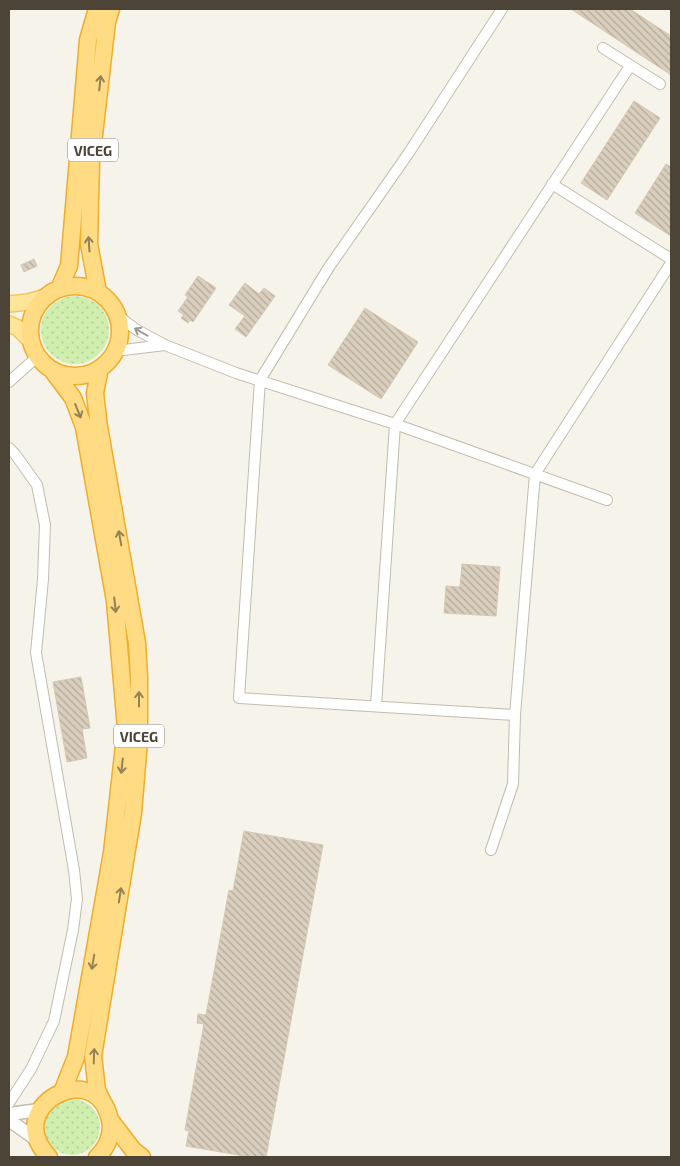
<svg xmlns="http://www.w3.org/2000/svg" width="680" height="1166" viewBox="0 0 680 1166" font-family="'Exo 2',sans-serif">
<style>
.green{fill:url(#green-dots)}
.building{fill:url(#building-back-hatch);stroke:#d5c8b0}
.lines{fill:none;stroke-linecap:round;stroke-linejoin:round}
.minor-casing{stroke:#c3bcab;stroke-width:12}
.tertiary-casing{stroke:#c3bcab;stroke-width:15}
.primary-casing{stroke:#f1c95d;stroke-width:18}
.trunk-casing{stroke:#efad2b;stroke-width:19}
.minor{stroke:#fff;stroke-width:10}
.tertiary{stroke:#fff;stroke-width:12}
.primary{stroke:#ffe59a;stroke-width:15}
.trunk{stroke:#ffdc83;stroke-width:16}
.oneway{stroke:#948155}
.oneway2{stroke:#9d9891}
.labels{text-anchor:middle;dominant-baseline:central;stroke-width:4;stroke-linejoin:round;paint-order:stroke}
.shield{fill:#fff;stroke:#827c73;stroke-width:1}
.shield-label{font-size:14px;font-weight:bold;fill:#4c4437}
</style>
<defs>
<pattern id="green-dots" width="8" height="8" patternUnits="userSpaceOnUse" patternTransform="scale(1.25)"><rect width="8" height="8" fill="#d0efaf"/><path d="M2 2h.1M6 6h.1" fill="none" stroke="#b4ce97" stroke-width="1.8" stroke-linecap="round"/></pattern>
<pattern id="building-back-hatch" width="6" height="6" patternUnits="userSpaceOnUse" patternTransform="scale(1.25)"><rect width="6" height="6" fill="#dacfbe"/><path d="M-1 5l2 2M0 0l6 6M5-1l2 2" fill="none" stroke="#b3aa9b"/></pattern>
</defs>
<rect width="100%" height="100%" fill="#f6f3ea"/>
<path class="green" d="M41 330a34 34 0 1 1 68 0a34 34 0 1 1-68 0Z
M44 1127a28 28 0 1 1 56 0a28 28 0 1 1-56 0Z"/>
<path class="building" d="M571 9H630L671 36V75Z
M634 101 660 118 607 200 581 183Z
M666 164 671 167V236L635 213Z
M34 259 37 266 24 272 21 265Z
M198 276 216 288 193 322 190 320 188 323 181 318 184 315 178 311 188 297 185 295Z
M245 283 259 294 264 288 275 296 246 337 235 329 245 316 229 305Z
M365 308 418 342 381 399 328 365Z
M462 564 500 567 496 616 444 613 446 586 460 587Z
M81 677 90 728 82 729 87 758 67 762 53 682Z
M244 831 323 845 266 1157H250L186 1146 189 1131 185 1130 204 1024 197 1023 198 1014 206 1015 229 890 233 891Z"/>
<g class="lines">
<g class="minor-casing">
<path id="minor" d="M502 9 408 154 329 267 260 380 239 698 515 715 535 474 671 263
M603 48 660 84
M552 184 671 259
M118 316 137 330 165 345 236 373 395 424 607 500
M115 351 165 345
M9 382 38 356
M9 448 15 454 37 485 45 525 43 579 36 653 74 870 77 899 73 930 54 1021 31 1069 9 1103
M376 706 395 424 630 66
M491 850 513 784 515 715"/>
</g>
<g class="tertiary-casing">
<path id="tertiary" d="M9 1114 39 1110
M9 1120 37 1140"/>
</g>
<g class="primary-casing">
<path id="primary" d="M9 304 28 302 46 297
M9 324 18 328 31 341"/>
</g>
<g class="trunk-casing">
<path id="trunk" d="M30 331a45 45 0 1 1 90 0a45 45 0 1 1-90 0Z
M59 289 69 266 88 40 97 9
M98 292 89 244 91 161 107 22 111 9
M100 368 95 393 99 427 137 643 139 677V741L133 813 93 1056 97 1090 103 1103
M52 370 73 398 84 427 115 601 126 728 112 853 76 1057 63 1090
M111 1121 133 1150 142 1157
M49 1157C0 1107 96 1055 110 1120 113 1134 107 1148 97 1157"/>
</g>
<use href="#minor" class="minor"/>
<use href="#tertiary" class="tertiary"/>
<use href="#primary" class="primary"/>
<use href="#trunk" class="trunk"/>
</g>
<defs><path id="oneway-shaft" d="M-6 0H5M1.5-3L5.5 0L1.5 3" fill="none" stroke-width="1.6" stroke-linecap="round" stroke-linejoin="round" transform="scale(1.25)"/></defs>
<g class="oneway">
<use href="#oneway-shaft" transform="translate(100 83) rotate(-84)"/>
<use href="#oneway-shaft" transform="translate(89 244) rotate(-94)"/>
<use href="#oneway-shaft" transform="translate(78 411) rotate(68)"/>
<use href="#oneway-shaft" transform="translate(120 538) rotate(-100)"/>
<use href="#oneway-shaft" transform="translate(115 605) rotate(84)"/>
<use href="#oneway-shaft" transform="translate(139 699) rotate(-90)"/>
<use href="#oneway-shaft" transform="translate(122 766) rotate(96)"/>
<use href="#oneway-shaft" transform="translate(120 895) rotate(-81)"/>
<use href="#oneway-shaft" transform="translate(93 962) rotate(100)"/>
<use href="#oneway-shaft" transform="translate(94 1056) rotate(-88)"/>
</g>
<use class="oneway2" href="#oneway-shaft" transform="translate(141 332) rotate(-150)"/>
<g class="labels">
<g class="shield">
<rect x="68" y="138.5" width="50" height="23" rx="4"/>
<rect x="114" y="724.5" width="50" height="23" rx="4"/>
</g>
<g class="shield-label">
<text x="93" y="150">VICEG</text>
<text x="139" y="736">VICEG</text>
</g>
</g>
<rect width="680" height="1166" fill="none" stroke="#4c4437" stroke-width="20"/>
</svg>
